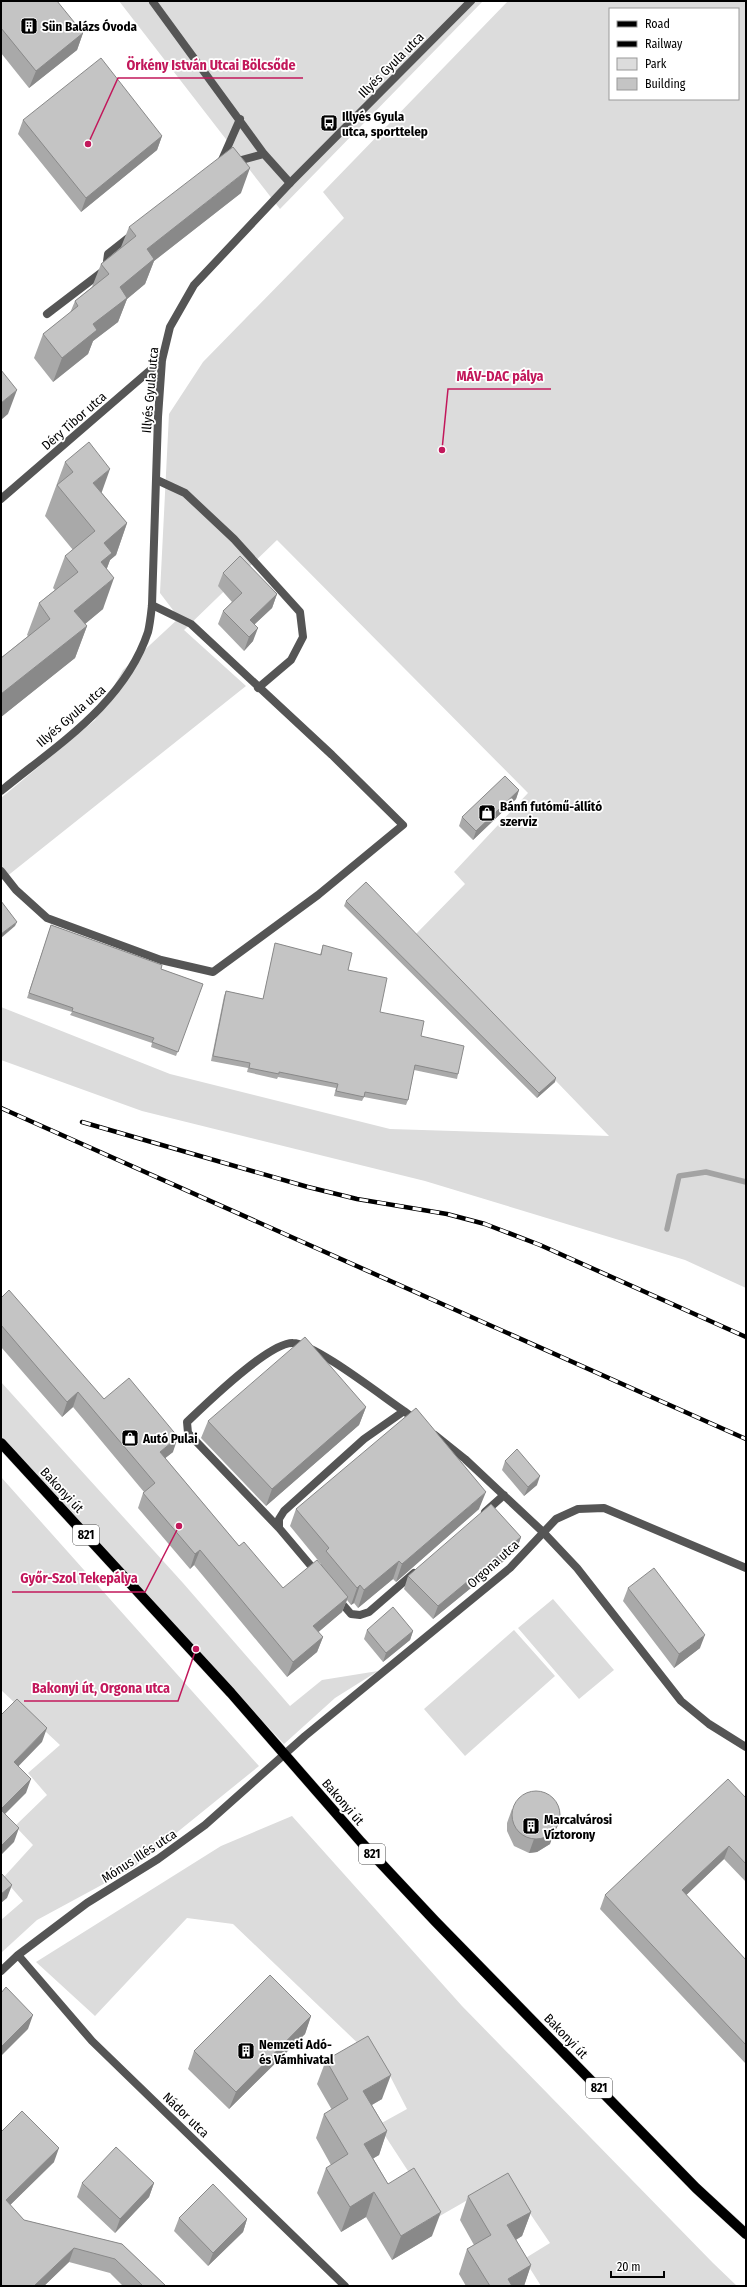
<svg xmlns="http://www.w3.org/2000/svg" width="747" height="2287" viewBox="0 0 747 2287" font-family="'Fira Sans Condensed',sans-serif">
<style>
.green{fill:#dcdcdc;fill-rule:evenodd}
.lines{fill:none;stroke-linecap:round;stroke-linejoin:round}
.stream{stroke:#a3a3a3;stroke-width:5.5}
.primary-casing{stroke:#dbdbdb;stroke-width:11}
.service{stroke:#555;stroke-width:8}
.minor{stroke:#555;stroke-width:8}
.primary{stroke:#000;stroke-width:10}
.rail-casing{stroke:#000;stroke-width:4.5}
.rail{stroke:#fff;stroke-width:3;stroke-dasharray:9;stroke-linecap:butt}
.wall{fill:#a9a9a9}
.shaded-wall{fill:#898989}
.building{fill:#c4c4c4;stroke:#898989}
.labels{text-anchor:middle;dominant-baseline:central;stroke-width:3.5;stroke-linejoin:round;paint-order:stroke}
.shield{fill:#fff;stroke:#4c4c4c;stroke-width:1}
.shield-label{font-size:12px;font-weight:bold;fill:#000}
.poi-label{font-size:13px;font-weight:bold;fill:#000;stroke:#fff;text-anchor:start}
.street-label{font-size:13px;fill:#000;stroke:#fff}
.leader{fill:none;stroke:#c2185b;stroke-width:1.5}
.callout-dot{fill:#c2185b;stroke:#fff;stroke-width:1.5}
.callout-label{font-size:14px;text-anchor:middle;font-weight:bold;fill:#c2185b;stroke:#fff;stroke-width:3.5;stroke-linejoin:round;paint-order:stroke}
</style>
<rect width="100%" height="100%" fill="#fff"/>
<path class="green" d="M119 1H483L280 209Z
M508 1H746V1288L685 1260 425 1181 142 1111 1 1060V1007L170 1074 390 1129 609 1136 415 935 465 884 454 872 528 793 277 540 184 630 246 686 1 881V798L95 720 123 670 179 618 160 593 169 414 203 362 344 218 323 192ZM610 9H738V99H610Z
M1 1382 183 1583 290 1706 322 1680 378 1671 335 1698 284 1744 1 1441Z
M1 1477 259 1766 133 1868 37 1920 1 1953V1920L23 1901 3 1878 33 1845 15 1826 47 1795 28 1773 60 1745 1 1690Z
M553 1599 614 1670 579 1699 518 1628Z
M514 1630 555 1676 465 1756 424 1709Z
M292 1816 462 2006 713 2263 737 2286H541L524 2259 550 2243 506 2178 438 2217 378 2125 407 2109 388 2072 233 1924 187 1918 95 2016 36 1962 221 1846Z"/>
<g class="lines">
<path class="stream" d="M667 1229 679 1176 706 1172 746 1182"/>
<g class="primary-casing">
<path id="primary" d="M1 1443 231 1693 361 1842 435 1921 696 2188 746 2234"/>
</g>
<path class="service" d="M154 1 153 2 264 154 290 183
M221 162 240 119
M234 162 264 154
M47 314 106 269 108 254 132 235
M157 480 185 493 234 539 300 612 303 637 291 660 258 688
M1 871 16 890 47 918 161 960 213 972 318 895 403 825 332 755 191 624 152 605
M435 1435 465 1459 543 1532 577 1568 681 1701 709 1724 746 1747
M485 1512 504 1495
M279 1528 188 1433 187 1422C206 1404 269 1342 293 1343 314 1343 383 1397 404 1411
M317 1573 279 1528V1519L284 1511 364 1439 404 1411 417 1421
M338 1599 351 1614 360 1615 369 1612 414 1573"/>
<path class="minor" d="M1 499 162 360
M1 791C57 745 124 704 148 632 150 624 151 614 152 605L158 417 162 360 170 327 194 285 290 183 471 1
M18 1955 92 2041 345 2286
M1 1971 18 1955 87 1903 158 1859 205 1825 305 1736 510 1568 556 1519 578 1509 604 1508 746 1568"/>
<use href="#primary" class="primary"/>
<g class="rail-casing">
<path id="rail" d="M1 1108 746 1439
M82 1122 308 1187 357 1199 447 1214 485 1224 540 1245 746 1337"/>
</g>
<use href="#rail" class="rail"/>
</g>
<path class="wall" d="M1 1 83 33 77 50 29 88 1 53Z
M23 120 162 136 157 150 81 212 18 134Z
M241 193 154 261 145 284 127 299 118 322 93 341 88 354 53 382 34 358 43 334 70 313 75 301 92 287 101 264 121 247 129 227Z
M65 462 102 493 127 523 116 555 110 560 107 568 103 609 85 624 87 626 75 658 1 717V658L28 636 27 635 39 603 55 590 53 588 65 556 73 550 45 516Z
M223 573 277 594 272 608 255 624 253 641 244 651 218 624 223 611 232 602 218 586Z
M519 790 516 799 473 840 459 826 462 817Z
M346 901 555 1082 537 1098 344 906Z
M51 925 161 969 203 984 176 1056 151 1047 152 1043 70 1015 72 1012 27 998Z
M275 943 320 955 323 945 348 970 380 1012 421 1036 458 1074 457 1079 414 1070 408 1100 406 1105 364 1097 362 1101 334 1096 336 1088 278 1077 277 1079 247 1072 248 1068 211 1061 224 996 226 991 263 999 274 948Z
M1 1298 104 1399 173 1452 165 1458 239 1546 283 1588 321 1565V1564L290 1526 296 1509H479L396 1582 393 1579 358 1608 354 1603 351 1605 347 1600 342 1612 318 1632 323 1637 317 1652 287 1677 194 1565 190 1569 138 1508 143 1493 144 1492 73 1407 62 1417 1 1347Z
M366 1407 359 1425 266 1506 201 1438 208 1421Z
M505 1461 537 1485 524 1496 502 1470Z
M521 1537 516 1551 433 1619 404 1589 408 1576Z
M628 1588 700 1648 674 1668 623 1601Z
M367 1630 413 1631 410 1640 383 1662 364 1639Z
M746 1798V1882L724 1859 686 1895 746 1960V2064L600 1909 605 1895Z
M512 1809 550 1844 537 1852 529 1853 514 1846 507 1831V1823Z
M311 2016 305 2034 229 2109 188 2069 194 2051Z
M326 2060 382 2099 372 2105 387 2131 379 2155 373 2158 388 2184 432 2236 392 2260 366 2217 341 2232 317 2193 326 2168 331 2165 316 2138 324 2114 332 2110 317 2084Z
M1 2132 54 2162 10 2205 24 2220 122 2244 166 2286H123L110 2273 69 2262 44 2286H1Z
M82 2183H154L149 2197 115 2233 77 2197Z
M468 2196 531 2212 522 2236 516 2240 531 2265 524 2286H466L459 2274 467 2249 474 2245 460 2220Z
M179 2218 247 2219 243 2232 208 2266 174 2231Z"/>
<path class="shaded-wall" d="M83 33 77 50 29 88 36 71Z
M162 136 157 150 81 212 86 198Z
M250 168 241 193 154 261 145 284 127 299 118 322 93 341 88 354 53 382 62 358 93 324 147 249Z
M17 390 8 414 1 420V403Z
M110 469 99 500 93 483Z
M127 523 116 555 110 560 101 584 90 594 104 543Z
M114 578 103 609 62 643 74 611Z
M277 594 272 608 245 633 250 620Z
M87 626 75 658 1 717V694Z
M258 628 253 641 244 651 249 637Z
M519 790 516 799 473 840 476 831Z
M17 922 15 926 1 938V934Z
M556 1078 555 1082 537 1098 539 1093Z
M78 1392 73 1407 62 1417 67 1402Z
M366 1407 359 1425 266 1506 272 1489Z
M178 1437 173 1452 154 1467 160 1452Z
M540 1476 537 1485 524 1496 528 1487Z
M486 1492 479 1509 396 1582 402 1564Z
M521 1537 516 1551 433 1619 438 1606Z
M200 1550 194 1565 190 1569 195 1554Z
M399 1561 393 1579 358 1608 364 1590Z
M360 1585 354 1603 351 1605 357 1588Z
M348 1597 342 1612 308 1641 313 1626Z
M413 1631 410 1640 383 1662 386 1653Z
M705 1635 700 1648 674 1668 679 1654Z
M323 1637 317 1652 287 1677 293 1662Z
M47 1728 42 1742 9 1776 14 1762Z
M31 1779 26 1793 1 1818V1809Z
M561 1816 550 1844 537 1852 529 1853 534 1839Z
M19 1828 14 1842 1 1855V1846Z
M729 1846 724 1859 677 1904 682 1890Z
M12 1885 7 1898 1 1903V1894Z
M33 2015 28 2029 1 2056V2047Z
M311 2016 305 2034 229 2109 236 2092Z
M391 2075 382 2099 354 2115 363 2091Z
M387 2131 379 2155 356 2169 364 2144Z
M59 2148 54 2162 1 2214 6 2200Z
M154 2183 149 2197 115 2233 120 2219Z
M374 2192 366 2217 341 2232 350 2207Z
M441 2212 432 2236 392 2260 401 2236Z
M531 2212 522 2236 498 2250 507 2225Z
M247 2219 243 2232 208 2266 213 2253Z
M74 2248 69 2262 44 2286H34Z
M531 2265 524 2286H506L508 2279Z"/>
<path class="building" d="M1 1H57L83 33 36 71 1 28Z
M101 58 162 136 86 198 23 120Z
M233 147 250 168 147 249 154 259 120 287 127 298 93 324 97 330 62 358 43 334 78 306 75 301 109 274 101 264 136 236 129 227Z
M1 370 17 390 1 403Z
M89 442 110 469 93 483 127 523 104 543 112 553 101 562 114 578 74 611 87 626 1 694V658L50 619 39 603 78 572 65 556 95 531 57 485 73 472 65 462Z
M240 556 277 594 250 620 258 628 249 637 223 611 242 593 223 573Z
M505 776 519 790 476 831 462 817Z
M366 882 556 1078 539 1093 346 901Z
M1 901 17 922 1 934Z
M51 925 162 965 161 969 203 984 178 1052 152 1042 154 1038 72 1011 73 1008 29 993Z
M275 943 321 955 323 945 352 953 348 970 387 978 380 1012 424 1021 421 1036 464 1046 458 1074 415 1065 408 1100 365 1092 364 1097 336 1091 338 1084 279 1072V1074L249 1068 250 1063 213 1056 226 991 263 999Z
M9 1290 104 1399 129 1378 178 1437 160 1452 239 1546 244 1542 283 1588 317 1560 348 1597 313 1626 323 1637 293 1662 200 1550 195 1554 143 1493 155 1483 78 1392 67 1402 1 1325V1298Z
M305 1337 366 1407 272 1489 208 1421Z
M416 1408 486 1492 402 1564 399 1561 364 1590 360 1585 357 1588 326 1551 329 1548 296 1509Z
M517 1449 540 1476 528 1487 505 1461Z
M491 1504 521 1537 438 1606 408 1576Z
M654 1568 705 1635 679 1654 628 1588Z
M393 1607 413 1631 386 1653 367 1630Z
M17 1699 47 1728 14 1762 31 1779 1 1809V1750L2 1749H1V1715Z
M728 1779 746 1798V1864L729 1846 682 1890 746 1960V2045L605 1895Z
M512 1815a24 24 0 1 1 48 0a24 24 0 1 1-48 0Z
M1 1810 19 1828 1 1846Z
M1 1873 12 1885 1 1894Z
M270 1975 311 2016 236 2092 194 2051Z
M6 1987 33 2015 1 2047V1993Z
M368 2036 391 2075 363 2091 387 2131 364 2144 388 2184 414 2168 441 2212 401 2236 374 2192 350 2207 326 2168 348 2154 324 2114 348 2099 326 2060Z
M22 2111 59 2148 6 2200 24 2220 122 2244 166 2286H143L115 2259 74 2248 34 2286H1V2132Z
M116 2147 154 2183 120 2219 82 2183Z
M508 2173 531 2212 507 2225 531 2265 508 2279 512 2286H490L467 2249 491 2235 468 2196Z
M213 2184 247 2219 213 2253 179 2218Z"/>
<defs>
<g id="building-square" transform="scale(0.9)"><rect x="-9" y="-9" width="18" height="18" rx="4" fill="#000" stroke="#fff"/><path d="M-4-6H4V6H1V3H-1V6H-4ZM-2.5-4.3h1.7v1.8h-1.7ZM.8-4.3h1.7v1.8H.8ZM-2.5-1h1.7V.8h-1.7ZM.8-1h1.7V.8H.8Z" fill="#fff"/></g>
<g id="bus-square" transform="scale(0.9)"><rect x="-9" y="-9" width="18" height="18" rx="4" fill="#000" stroke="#fff"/><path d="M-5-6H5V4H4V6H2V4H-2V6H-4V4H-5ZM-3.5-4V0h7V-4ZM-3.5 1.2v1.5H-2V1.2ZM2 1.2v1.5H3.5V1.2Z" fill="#fff"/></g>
<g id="shop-square" transform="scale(0.9)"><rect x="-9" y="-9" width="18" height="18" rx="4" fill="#000" stroke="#fff"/><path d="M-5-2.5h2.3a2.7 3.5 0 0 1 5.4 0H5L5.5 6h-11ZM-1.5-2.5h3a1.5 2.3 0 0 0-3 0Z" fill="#fff"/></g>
</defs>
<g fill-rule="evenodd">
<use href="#building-square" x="29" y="26"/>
<use href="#bus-square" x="329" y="123"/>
<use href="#shop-square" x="487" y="813"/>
<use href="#shop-square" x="130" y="1438"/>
<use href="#building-square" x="531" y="1826"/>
<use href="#building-square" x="246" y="2051"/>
</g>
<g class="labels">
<g class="shield">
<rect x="73" y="1525" width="26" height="20" rx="3"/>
<rect x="359" y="1844" width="26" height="20" rx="3"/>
<rect x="586" y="2078" width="26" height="20" rx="3"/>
</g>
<g class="shield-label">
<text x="86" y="1535">821</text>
<text x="372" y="1854">821</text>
<text x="599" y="2088">821</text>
</g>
<g class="poi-label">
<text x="42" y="26">Sün Balázs Óvoda</text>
<text x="342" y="116">Illyés Gyula<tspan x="342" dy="15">utca, sporttelep</tspan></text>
<text x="500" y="806">Bánfi futómű-állító<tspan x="500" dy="15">szerviz</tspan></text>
<text x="143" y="1438">Autó Pulai</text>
<text x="544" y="1819">Marcalvárosi<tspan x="544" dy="15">Víztorony</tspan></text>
<text x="259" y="2044">Nemzeti Adó-<tspan x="259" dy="15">és Vámhivatal</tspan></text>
</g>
<g class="street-label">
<text transform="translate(391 65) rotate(-45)">Illyés Gyula utca</text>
<text transform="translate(150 390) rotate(-85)">Illyés Gyula utca</text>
<text transform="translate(74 421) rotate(-41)">Déry Tibor utca</text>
<text transform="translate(71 716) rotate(-41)">Illyés Gyula utca</text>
<text transform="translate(62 1490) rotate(47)">Bakonyi út</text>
<text transform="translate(493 1564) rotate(-42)">Orgona utca</text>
<text transform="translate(343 1802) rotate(49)">Bakonyi út</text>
<text transform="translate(139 1856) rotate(-33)">Mónus Illés utca</text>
<text transform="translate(566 2036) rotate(46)">Bakonyi út</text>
<text transform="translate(186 2115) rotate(44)">Nádor utca</text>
</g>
</g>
<path class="leader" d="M88 144L118 78H303M442 450L448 389H551M179 1526L145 1592H12M196 1649L178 1701H24"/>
<g class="callout-dot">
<circle cx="88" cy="144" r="4"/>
<circle cx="442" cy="450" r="4"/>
<circle cx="179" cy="1526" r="4"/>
<circle cx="196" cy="1649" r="4"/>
</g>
<g class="callout-label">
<text x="211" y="70">Örkény István Utcai Bölcsőde</text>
<text x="500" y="381">MÁV-DAC pálya</text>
<text x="79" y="1583">Győr-Szol Tekepálya</text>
<text x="101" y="1693">Bakonyi út, Orgona utca</text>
</g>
<rect width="747" height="2287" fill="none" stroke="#000000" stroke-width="4"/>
<rect x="609" y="8" width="130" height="92" fill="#ffffff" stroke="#999999"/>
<rect x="617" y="21" width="20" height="6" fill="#000000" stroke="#999999"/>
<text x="645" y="28" font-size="12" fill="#000000">Road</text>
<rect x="617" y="41" width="20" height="6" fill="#000000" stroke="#999999"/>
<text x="645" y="48" font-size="12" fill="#000000">Railway</text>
<rect x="617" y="58" width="20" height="12" fill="#dcdcdc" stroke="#999999"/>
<text x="645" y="68" font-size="12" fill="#000000">Park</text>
<rect x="617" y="78" width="20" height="12" fill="#c4c4c4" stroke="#999999"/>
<text x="645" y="88" font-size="12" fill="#000000">Building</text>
<path d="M611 2271v6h53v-6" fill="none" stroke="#000000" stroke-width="2"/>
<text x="617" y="2271" font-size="12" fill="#000000" stroke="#ffffff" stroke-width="3" paint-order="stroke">20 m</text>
</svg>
